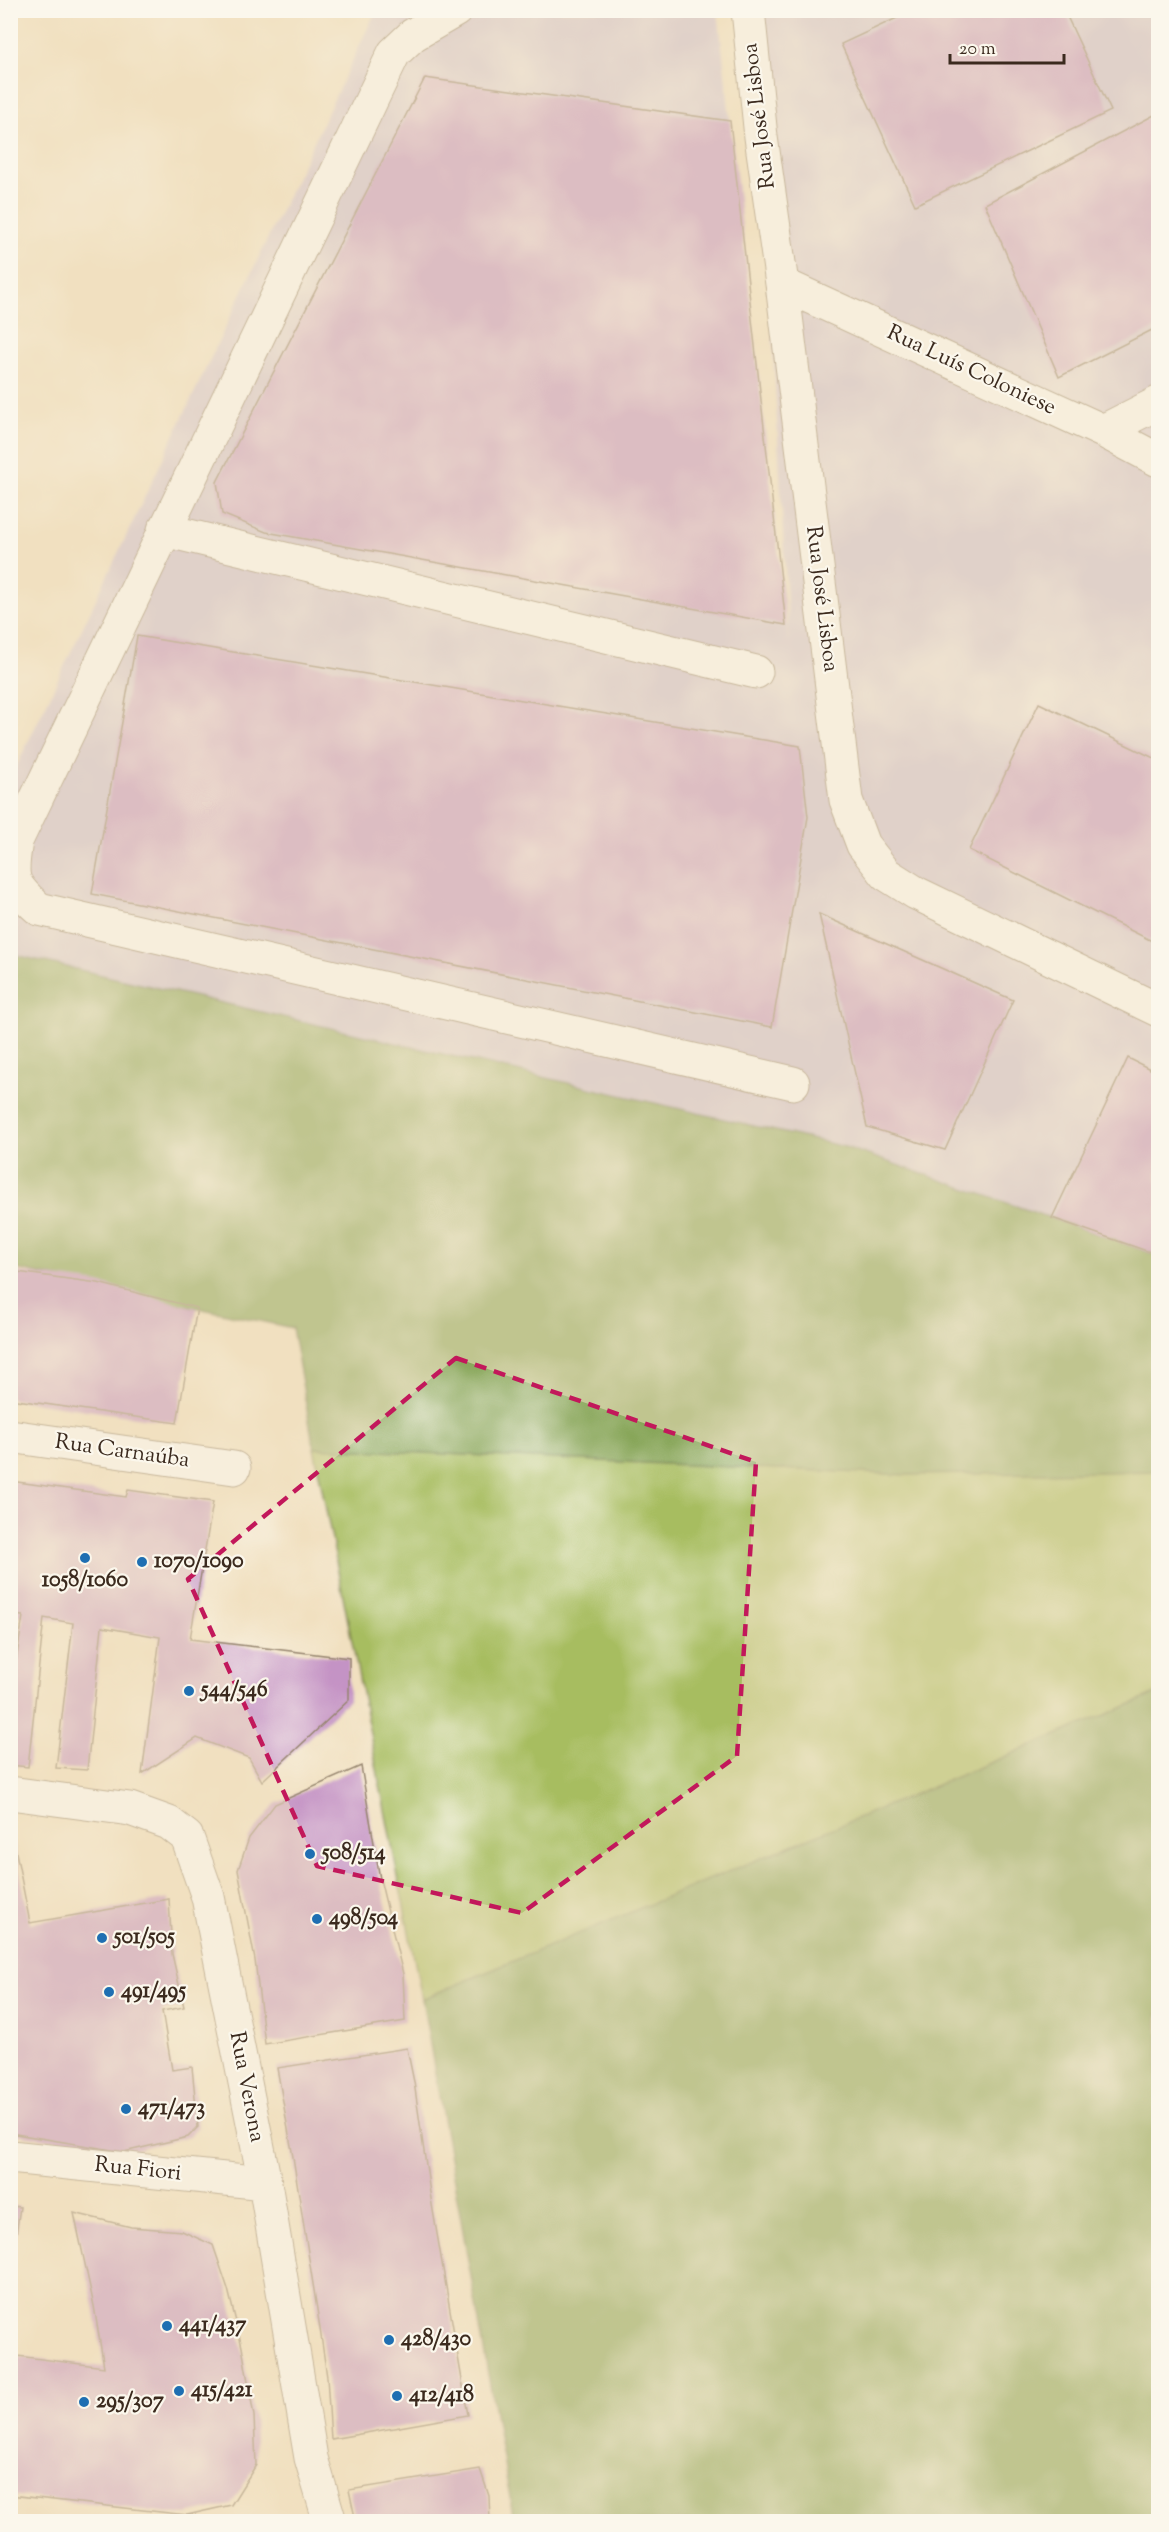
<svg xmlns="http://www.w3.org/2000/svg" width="1169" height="2532" viewBox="0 0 1169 2532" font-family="'Sorts Mill Goudy',serif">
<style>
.industrial{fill:#ccbed4}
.green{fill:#a7bd61;stroke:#717440;stroke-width:1.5}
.forest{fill:#85a457;stroke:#60673a;stroke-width:1.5}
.building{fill:#c493c5}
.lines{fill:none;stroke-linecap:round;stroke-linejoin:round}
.minor-casing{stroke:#96856f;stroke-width:35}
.minor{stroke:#fff;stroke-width:33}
.marked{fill:none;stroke:#c2185b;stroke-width:4.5;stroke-dasharray:12 8;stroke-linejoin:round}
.poi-dot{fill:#1f6fb2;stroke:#fbf7ec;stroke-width:2}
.labels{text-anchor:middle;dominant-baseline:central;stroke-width:4.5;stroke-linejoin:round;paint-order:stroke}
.street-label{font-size:22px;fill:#3b2a1e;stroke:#fbf7ec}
.poi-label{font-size:22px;font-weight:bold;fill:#3b2a1e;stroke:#fbf7ec;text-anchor:start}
</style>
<rect width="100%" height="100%" fill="#fbf7ec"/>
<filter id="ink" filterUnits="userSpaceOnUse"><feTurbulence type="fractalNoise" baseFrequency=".0167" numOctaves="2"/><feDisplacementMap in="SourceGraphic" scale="12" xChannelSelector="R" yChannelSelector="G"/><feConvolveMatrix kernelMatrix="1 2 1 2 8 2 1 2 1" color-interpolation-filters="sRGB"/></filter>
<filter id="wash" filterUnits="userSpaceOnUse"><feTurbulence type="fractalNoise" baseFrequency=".008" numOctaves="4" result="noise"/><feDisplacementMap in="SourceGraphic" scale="24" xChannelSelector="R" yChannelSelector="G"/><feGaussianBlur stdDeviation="1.35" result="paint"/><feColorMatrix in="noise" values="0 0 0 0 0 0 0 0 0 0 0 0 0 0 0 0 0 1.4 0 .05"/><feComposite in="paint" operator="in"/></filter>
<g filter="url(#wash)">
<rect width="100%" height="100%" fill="#f1e0c0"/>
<path class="industrial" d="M376 11H718L789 644 755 11H1158V1255L845 1147 11 954 10 780Z"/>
<path class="green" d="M314 1448 1158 1452V1693L422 1999Z"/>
<path class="forest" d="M11 954 845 1147 1158 1255V1471L907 1475 314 1448 292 1328 11 1268Z
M1158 1693V2521H514L422 1999Z"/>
<g id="blocks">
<path class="building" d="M914 10H1064L1111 111 915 205 841 44Z
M425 78 730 121 786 625 266 532 222 514 217 482Z
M1158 113V327L1059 377 985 204Z
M137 636 800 746 808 817 772 1027 92 894Z
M1039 703 1158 760V944L969 850Z
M819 914 1013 1000 945 1150 867 1127Z
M1128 1058 1158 1073V1255L1052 1218Z
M10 1271 98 1283 197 1308 177 1423 10 1399Z
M10 1481 126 1497 128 1490 213 1502 190 1639 349 1658V1700L262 1781 249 1758 197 1738 142 1774 160 1637 102 1627 87 1770 56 1768 73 1623 44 1618 28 1767 10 1765V1702L23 1616 10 1615Z
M361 1766 380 1879 403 1974 405 2021 265 2044 255 1960 238 1870 249 1838 275 1804Z
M10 1841 14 1842 30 1923 169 1899 172 1954 184 2007 162 2011 172 2070 192 2067 198 2127 188 2137 124 2152 10 2133Z
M407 2048 414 2082 430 2193 468 2415 331 2439 327 2377 319 2322 293 2157 277 2068Z
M10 2206 20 2207 12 2264H10Z
M74 2213 131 2227 182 2231 213 2245 228 2289 242 2347 254 2416 256 2465 231 2505 187 2515 10 2495V2355L104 2367 94 2306Z
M480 2469 489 2496 490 2522H356L349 2490Z"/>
</g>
</g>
<g filter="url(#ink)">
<use href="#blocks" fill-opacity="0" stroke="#96856f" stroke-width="1.5"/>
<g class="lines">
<g class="minor-casing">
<path id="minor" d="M456 10 413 35 394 53 16 841C10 879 10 883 39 909L793 1083
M748 10 761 137 782 284 846 800 863 845 886 874 916 893 1158 1010
M782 284 1103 431 1158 460
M1103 431 1158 403
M164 530 756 672
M10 1436 234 1468
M10 1793 130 1809 169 1823 187 1837 208 1897 265 2183 311 2458 330 2522
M10 2157 265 2183"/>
</g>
<use href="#minor" class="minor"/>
</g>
</g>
<path d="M0 0H1169V2532H0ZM456 1358 756 1462 737 1756 522 1913 317 1866 188 1579Z" fill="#f1e0c0" fill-opacity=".55" fill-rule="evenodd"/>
<path class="marked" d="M456 1358 756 1462 737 1756 522 1913 317 1866 188 1579Z"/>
<g class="poi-dot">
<circle cx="85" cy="1558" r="6"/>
<circle cx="142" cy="1562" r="6"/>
<circle cx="189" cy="1691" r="6"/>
<circle cx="310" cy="1854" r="6"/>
<circle cx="317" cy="1919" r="6"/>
<circle cx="102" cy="1938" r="6"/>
<circle cx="109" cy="1992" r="6"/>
<circle cx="126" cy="2109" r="6"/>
<circle cx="167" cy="2326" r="6"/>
<circle cx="389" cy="2340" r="6"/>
<circle cx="179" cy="2391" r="6"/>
<circle cx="397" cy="2396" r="6"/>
<circle cx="84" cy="2402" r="6"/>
</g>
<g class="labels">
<g class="street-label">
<text transform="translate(760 116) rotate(-97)">Rua José Lisboa</text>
<text transform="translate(971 371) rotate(25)">Rua Luís Coloniese</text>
<text transform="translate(821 599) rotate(83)">Rua José Lisboa</text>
<text transform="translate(122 1452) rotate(8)">Rua Carnaúba</text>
<text transform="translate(246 2087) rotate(79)">Rua Verona</text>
<text transform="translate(138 2170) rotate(6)">Rua Fiori</text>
</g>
<g class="poi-label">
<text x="154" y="1562">1070/1090</text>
<text x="85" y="1581" text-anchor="middle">1058/1060</text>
<text x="201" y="1691">544/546</text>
<text x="322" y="1854">508/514</text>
<text x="329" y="1919">498/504</text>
<text x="114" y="1938">501/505</text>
<text x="121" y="1992">491/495</text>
<text x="138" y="2109">471/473</text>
<text x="179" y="2326">441/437</text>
<text x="401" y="2340">428/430</text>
<text x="191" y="2391">415/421</text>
<text x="409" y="2396">412/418</text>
<text x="96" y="2402">295/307</text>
</g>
</g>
<rect width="1169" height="2532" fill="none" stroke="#fbf7ec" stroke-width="36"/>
<path d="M950 54v9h114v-9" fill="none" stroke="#3b2a1e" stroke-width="3"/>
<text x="959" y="54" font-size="18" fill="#3b2a1e" stroke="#fbf7ec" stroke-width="4.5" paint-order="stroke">20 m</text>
</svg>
